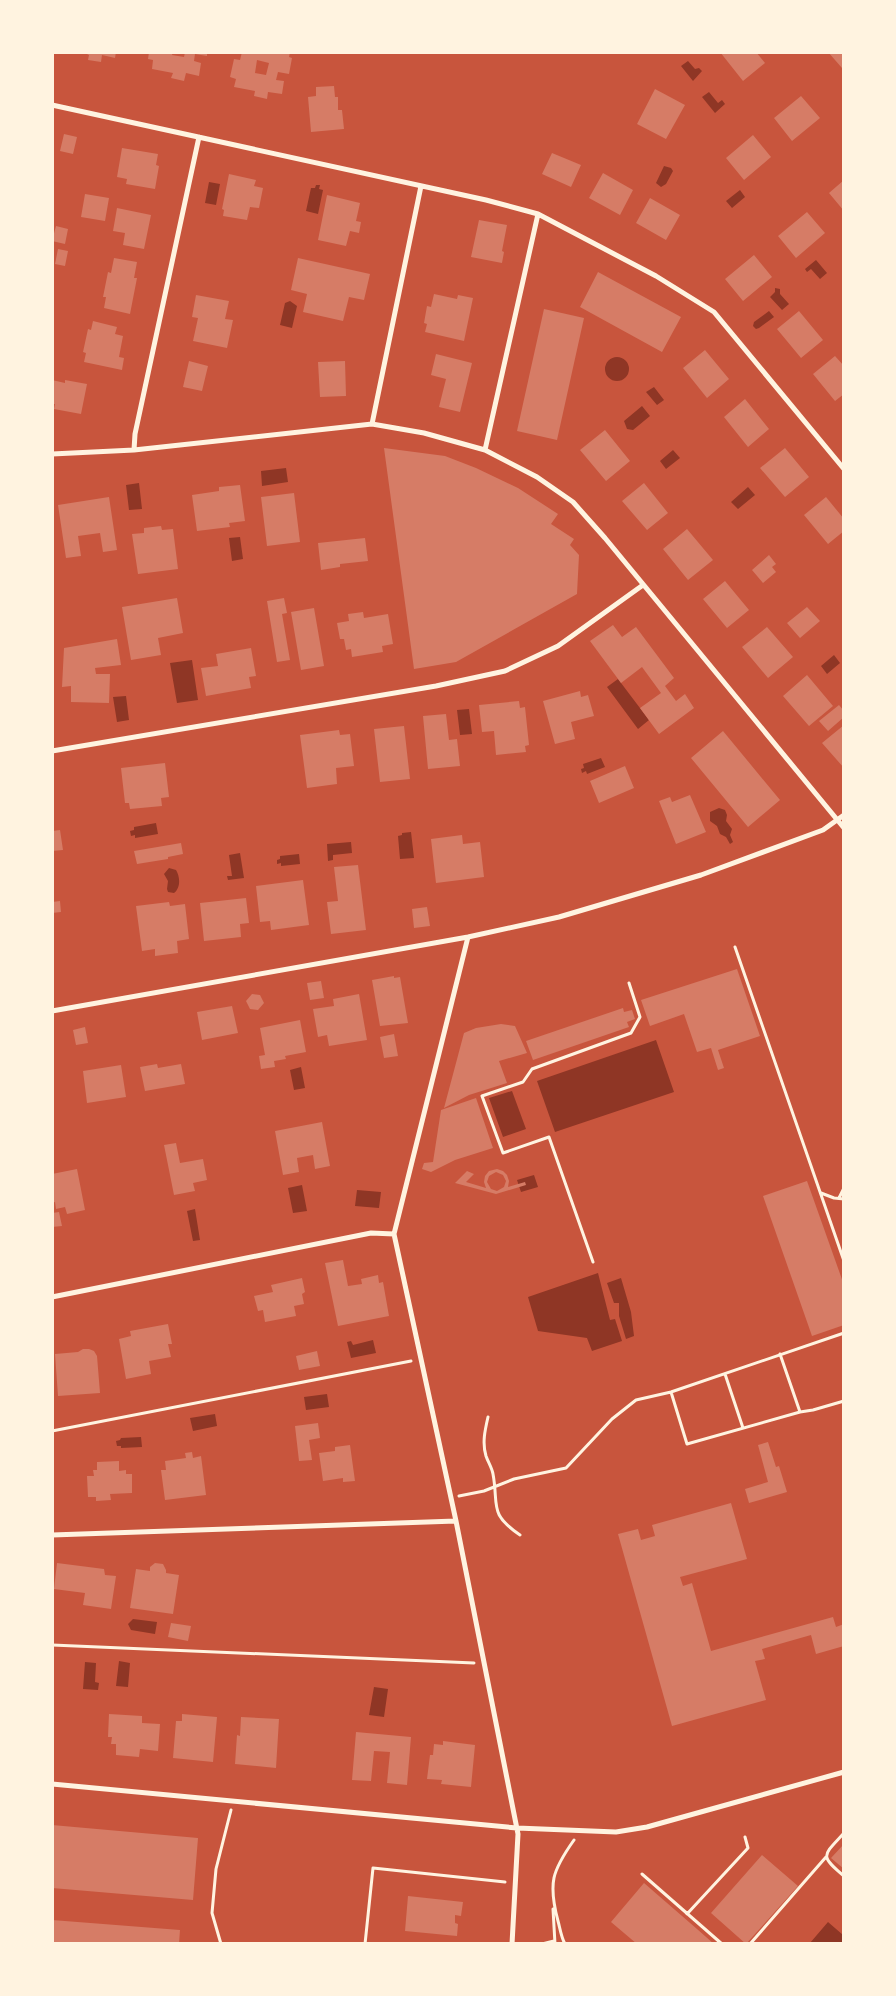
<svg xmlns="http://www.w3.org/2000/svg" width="896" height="1996" viewBox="0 0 896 1996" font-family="Rubik,sans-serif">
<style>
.water{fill:#8f3625}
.building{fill:#d67c66;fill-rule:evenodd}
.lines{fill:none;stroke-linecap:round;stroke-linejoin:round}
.path{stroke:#fff3e0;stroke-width:3}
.minor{stroke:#fff3e0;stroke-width:5}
</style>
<rect width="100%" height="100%" fill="#c8553d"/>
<path class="water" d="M688 61 695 69 699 68 702 71 693 81 681 66Z
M709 92 718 103 722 100 725 104 715 113 702 97Z
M664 166 671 168 673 171 666 184 661 187 656 183Z
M209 182 220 184 216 205 205 203Z
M316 185H320L319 189 323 190 318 214 306 211 311 188H315Z
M740 190 745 197 732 208 726 201Z
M816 260 827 273 820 279 811 269 807 272 805 269Z
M775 288 780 289V294L789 304 782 310 770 297 775 292Z
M290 301 297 306 292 328 280 325 285 303Z
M769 311 774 317 759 328 756 329 753 326 754 322Z
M605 369a12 12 0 1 1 24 0a12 12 0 1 1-24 0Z
M654 387 664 400 657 405 646 392Z
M642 406 650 416 633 430 627 429 624 421Z
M673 450 680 458 666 469 660 461Z
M286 468 288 482 262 486 261 471Z
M139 483 142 509 129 510 126 485Z
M748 487 755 495 738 509 731 502Z
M240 537 243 559 232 561 229 538Z
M834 655 840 663 827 674 821 666Z
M192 660 198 700 177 703 170 663Z
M618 679 649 720 638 729 607 687Z
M126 696 129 720 117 722 113 697Z
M469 709 472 734 460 735 457 710Z
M601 758 605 767 587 774 586 771 582 773 581 769 584 768 583 764Z
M719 808 725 810 727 815 726 821 732 829 730 835 733 842 730 844 726 837 720 834 717 826 710 821V812Z
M156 823 158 834 135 838V835L131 836 130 831 134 830V827Z
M411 832 414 858 400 859 398 836 402 835V833Z
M351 842 352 853 333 855V860L328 861 327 844Z
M240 853 244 878 228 880 227 876H232L229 855Z
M299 854 300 864 281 866V863L277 864V860L280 859V856Z
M169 868 176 870C180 876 181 888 174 893L168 892 167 889 168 881 164 874Z
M656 1040 674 1092 555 1132 537 1081Z
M301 1067 305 1088 294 1090 290 1070Z
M512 1091 526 1129 503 1137 489 1098Z
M534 1175 538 1187 521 1192 517 1180Z
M302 1185 307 1211 293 1213 288 1188Z
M357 1190 381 1192 379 1208 355 1206Z
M195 1209 200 1240 193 1241 187 1211Z
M598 1273 610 1320 615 1319 622 1341 592 1351 587 1338 538 1331 528 1297Z
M621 1278 631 1312 634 1336 626 1339 619 1316V1303H614L607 1283Z
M373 1340 376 1353 351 1358 347 1342 351 1341 353 1345Z
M327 1394 329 1407 306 1410 304 1397Z
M215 1414 217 1426 193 1431 190 1418Z
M141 1437 142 1447 121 1448V1446H117L116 1441 120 1440 121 1438Z
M133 1619 157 1622 155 1634 131 1630 128 1624Z
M119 1661 130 1663 128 1687 116 1686Z
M85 1662 96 1663 95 1682 99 1683 98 1690 83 1689Z
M374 1687 388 1689 384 1717 369 1715Z
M828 1922 843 1935V1943H810Z"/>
<path class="building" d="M83 52H116L115 58 102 55 101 62 88 60 89 55Z
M149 52H173L172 55 184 57 185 52H207V56L195 54 194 61 201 63 199 76 186 73 184 81 171 78 173 73 152 69 153 60 148 59Z
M242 52H290L289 57 292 58 289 74 278 72 276 80 284 81 282 94 268 92 267 99 254 96 255 91 234 87 236 79 230 77 234 59 240 60ZM257 60 269 63 266 75 255 73Z
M720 52H756L765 63 743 81Z
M828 52H844V67L842 68Z
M334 86 335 97H338V110H342L344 129 311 132 308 97 316 96V87Z
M655 89 685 105 666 139 637 124Z
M801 96 820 118 792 141 774 118Z
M64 134 77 137 73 154 60 151Z
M753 135 771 157 744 180 726 158Z
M122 148 158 154 156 165 159 166 155 189 126 184 127 179 117 177Z
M552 153 581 165 571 187 542 174Z
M603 173 633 190 620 215 589 198Z
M229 174 256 180 254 186 263 188 259 208 250 207 247 220 223 216 224 210 222 209Z
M844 180V211L829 193Z
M85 194 109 198 105 221 81 217Z
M327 195 360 203 356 221 361 222 359 233 350 231 346 246 318 240Z
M650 198 680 215 666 240 636 223Z
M117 208 151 215 144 249 123 245 125 233 113 231Z
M807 212 825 233 796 258 778 236Z
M479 220 507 225 502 251 504 252 502 263 471 257Z
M56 226 68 229 65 244 52 241Z
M58 249 68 251 65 266 55 264Z
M754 255 772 277 743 301 725 279Z
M114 258 137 262 134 278H137L130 314 104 308 106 297H103L108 272 111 273Z
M298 258 370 274 364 300 349 297 343 321 303 312 307 294 291 290Z
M598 272 681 317 662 352 580 307Z
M434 294 457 299 458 295 473 298 464 341 425 332 427 324 424 323 427 306 431 307Z
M196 295 229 301 225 319 233 320 227 348 193 341 198 318 192 317Z
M544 309 584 318 557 440 517 431Z
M799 311 823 340 801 358 777 329Z
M93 321 117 327 115 334 123 336 119 357 124 358 122 370 84 362 86 353 83 352 88 329 91 330Z
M705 350 729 379 707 398 683 368Z
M436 354 472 363 460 412 439 407 446 379 431 375Z
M835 356 844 366V394L835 401 813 374Z
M189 361 208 366 202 391 183 387Z
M345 361 346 396 320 397 318 362Z
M52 380 65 383V380L87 384 81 414 54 409 55 404H52Z
M745 399 769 429 748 447 724 417Z
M605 430 630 461 606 481 580 450Z
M384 448 445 456 476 468 518 488 558 514 551 524 574 539 570 545 579 555 577 594 456 662 414 669Z
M785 448 809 477 785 497 760 468Z
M644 483 668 513 647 530 622 501Z
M240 485 245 521 229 523 230 527 197 531 192 495 219 491V487Z
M294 493 300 542 267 546 261 497Z
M109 497 117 550 103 552 100 533 78 536 81 556 66 558 58 505Z
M826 497 844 519V531L828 544 804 515Z
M161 526 162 530 173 529 178 569 138 574 132 534 144 533V528Z
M687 529 713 560 688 580 663 549Z
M365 538 368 561 340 564V567L321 570 318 543Z
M769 555 776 564 772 567 776 572 763 583 752 570Z
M725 581 749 610 727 628 703 599Z
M177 598 183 633 158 638 161 655 131 660 122 607Z
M284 598 287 613 282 614 290 660 277 662 267 601Z
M807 607 820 621 800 638 787 623Z
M314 608 324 666 301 670 291 612Z
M363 612 364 618 388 614 393 644 382 646 383 652 352 657 351 649 346 650 344 639H340L337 623 349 621 348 614Z
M613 625 622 637 636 627 674 678 665 686 676 701 685 694 694 708 659 734 640 708 661 693 642 667 621 683 590 641Z
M767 627 793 657 768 678 742 647Z
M117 639 121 665 95 668 96 674H110L109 703 71 702V686L62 687 64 648Z
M251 648 256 676 249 677 251 688 206 696 201 668 218 666 216 654Z
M807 675 833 706 809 726 783 696Z
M580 691 581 697 588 695 594 716 571 722 575 739 555 744 543 701Z
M519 701 520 708 525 707 529 745 525 746 526 752 496 755 494 731 482 732 479 705Z
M839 705 844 711V717L828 731 819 721Z
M446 714 449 740 457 739 460 766 428 769 423 716Z
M844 725V768L822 743Z
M404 726 410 779 380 782 374 729Z
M339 730 340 735 350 734 354 766 336 768 337 784 307 788 300 735Z
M723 731 780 800 748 827 691 758Z
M165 763 169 797 161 798 162 806 130 809 129 803H125L121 768Z
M625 766 634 788 599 803 590 781Z
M690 795 706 832 676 844 659 801 670 797 672 802Z
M60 830 63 850 52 851V831Z
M462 835 463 844 480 842 484 877 436 883 431 839Z
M181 843 183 854 168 857V859L137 864 134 851Z
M358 865 366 930 331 934 327 902 338 901 334 867Z
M303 880 309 925 271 930 270 921 260 922 256 886Z
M246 898 249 923 240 924 241 937 204 941 200 903Z
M60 901 61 912 52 913V902Z
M169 902 170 906 185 904 189 939 177 941 178 953 155 956V949L142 951 136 906Z
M427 907 430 926 414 928 412 909Z
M737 969 760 1036 718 1050 724 1068 718 1070 711 1048 697 1052 684 1014 650 1026 641 1000Z
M394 976V978L400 977 408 1023 380 1026 372 980Z
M321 981 324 998 310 1000 307 983Z
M252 994 260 995 264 1003 258 1010 250 1009 246 1001Z
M359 994 367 1040 329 1046 327 1035 318 1037 313 1009 334 1006 333 999Z
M232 1006 238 1033 202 1040 197 1012Z
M623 1008 624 1012 632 1010 635 1019 627 1022 629 1027 533 1060 526 1041Z
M300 1020 306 1052 285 1056 286 1059 274 1061 275 1067 261 1069 259 1056 265 1055 260 1028Z
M501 1024 515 1026 527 1053 499 1061 507 1083 469 1095 444 1108 464 1033 476 1028Z
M85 1027 88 1043 76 1045 73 1030Z
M394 1034 398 1056 384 1058 380 1037Z
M157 1064 158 1068 181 1064 185 1084 145 1091 140 1067Z
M121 1065 126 1097 87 1103 83 1071Z
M476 1098 493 1148 455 1160 431 1172 422 1169 424 1163 433 1162 441 1110Z
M322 1122 330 1166 315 1169 313 1155 297 1158 299 1172 283 1175 275 1131Z
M176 1143 180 1163 203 1159 207 1180 193 1183 195 1191 174 1195 164 1145Z
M77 1169 85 1210 67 1214 65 1207 56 1209 55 1202 52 1203V1174Z
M497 1169 503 1171 507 1175 509 1181 508 1187 525 1182 526 1185 496 1194 455 1183 467 1171 474 1174 466 1182 486 1188 484 1182 485 1176 489 1171ZM496 1172 503 1175 506 1181 504 1187 497 1191 491 1189 487 1182 489 1176Z
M807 1181 844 1285V1325L812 1336 763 1196Z
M59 1212 62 1226 52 1227V1213Z
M343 1260 348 1286 362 1284 361 1279 378 1275 379 1283 383 1282 389 1316 338 1326 325 1263Z
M302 1278 305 1292 302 1294 304 1304 294 1306 296 1316 265 1322 263 1310 258 1311 254 1296 273 1292 271 1285Z
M168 1324 172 1344H168L171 1357 149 1361 151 1374 126 1379 119 1339 131 1336 130 1331Z
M83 1349H89L94 1351 97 1356 100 1393 58 1396 55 1354 78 1352Z
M317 1351 320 1366 299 1370 296 1356Z
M318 1423 320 1438 309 1440 312 1460 299 1461 295 1426Z
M768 1442 776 1467 779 1466 787 1492 749 1503 745 1489 768 1482 758 1445Z
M350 1445 355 1481 343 1482V1478L323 1481 319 1453 335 1451V1447Z
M192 1452 193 1458 201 1456 206 1495 165 1500 161 1470H166L165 1461 186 1458 185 1453Z
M119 1461V1471L126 1470V1474H132V1493L110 1494 111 1500 96 1501V1497H88L87 1476H94L93 1470H97V1462Z
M731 1503 747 1559 680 1577 683 1586 692 1583 711 1651 833 1617 836 1627 844 1624V1646L816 1654 811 1635 762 1649 765 1659 755 1661 766 1700 672 1726 618 1534 638 1529 641 1540 655 1536 652 1525Z
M57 1563 104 1569 105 1575 116 1576 111 1609 83 1605 85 1593 54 1589Z
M155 1563 163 1564 166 1570V1573L179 1575 173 1614 130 1608 136 1569 150 1571V1567Z
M171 1623 191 1626 188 1641 168 1637Z
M109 1714 142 1716V1723L160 1724 158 1751 140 1749 139 1757 116 1755V1744H111L112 1737H108Z
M182 1714 217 1717 213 1762 173 1758 176 1721H182Z
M241 1717 279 1719 276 1768 235 1764 237 1735 240 1736Z
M356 1732 411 1737 407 1785 387 1783 390 1752 374 1751 371 1781 352 1780Z
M443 1741 475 1745 471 1787 441 1784 442 1780 427 1779 430 1755H433L434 1744 443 1745Z
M52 1825 198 1838 193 1900 52 1888Z
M844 1844V1869L831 1858Z
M762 1855 798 1886 746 1944 711 1913Z
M644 1883 697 1929 714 1944H637L611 1922Z
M408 1896 463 1902 461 1916 455 1915V1923L458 1924 457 1936 405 1931Z
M52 1920 180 1930 179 1944H52Z"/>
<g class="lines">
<path class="path" d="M735 947 844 1261
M821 1193 834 1198 844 1199
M839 1198 844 1188
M593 1262 549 1137 503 1153 482 1096 523 1082 532 1069 631 1033 640 1017 629 983
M780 1354 800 1412
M725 1374 743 1428
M671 1392 687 1444 800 1412 813 1410 844 1401
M488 1417C485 1430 482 1443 486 1456 488 1462 492 1468 493 1474 499 1506 488 1513 520 1535
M52 1431 411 1361
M459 1496 484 1491 514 1479 566 1468 612 1419 636 1400 671 1392 844 1333
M52 1645 474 1663
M844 1833C823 1856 819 1855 844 1876
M642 1874 722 1944
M553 1909 555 1944
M687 1914 748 1848 745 1837
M221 1944 212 1913 216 1869 231 1810
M365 1944 373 1868 505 1882
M542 1944 554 1941
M565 1944C561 1937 560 1928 558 1921 548 1883 552 1871 574 1840
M750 1944 826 1857"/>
<path class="minor" d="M52 105 486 200 538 214 656 276 714 312 844 469
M372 424 421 186
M134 450 135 434 199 137
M485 450 538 214
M52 454 134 450 372 424 424 433 485 450 537 477 573 502 605 538 844 828
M52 751 436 686 505 671 558 646 643 585
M468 937 394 1234 456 1521 518 1834 512 1944
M52 1011 468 937 559 917 701 875 823 830 844 815
M52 1297 371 1233 394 1234
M52 1535 456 1521
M52 1784 517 1828 616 1832 647 1827 844 1772"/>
</g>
<rect width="896" height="1996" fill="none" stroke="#fff3e0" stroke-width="108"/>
</svg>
